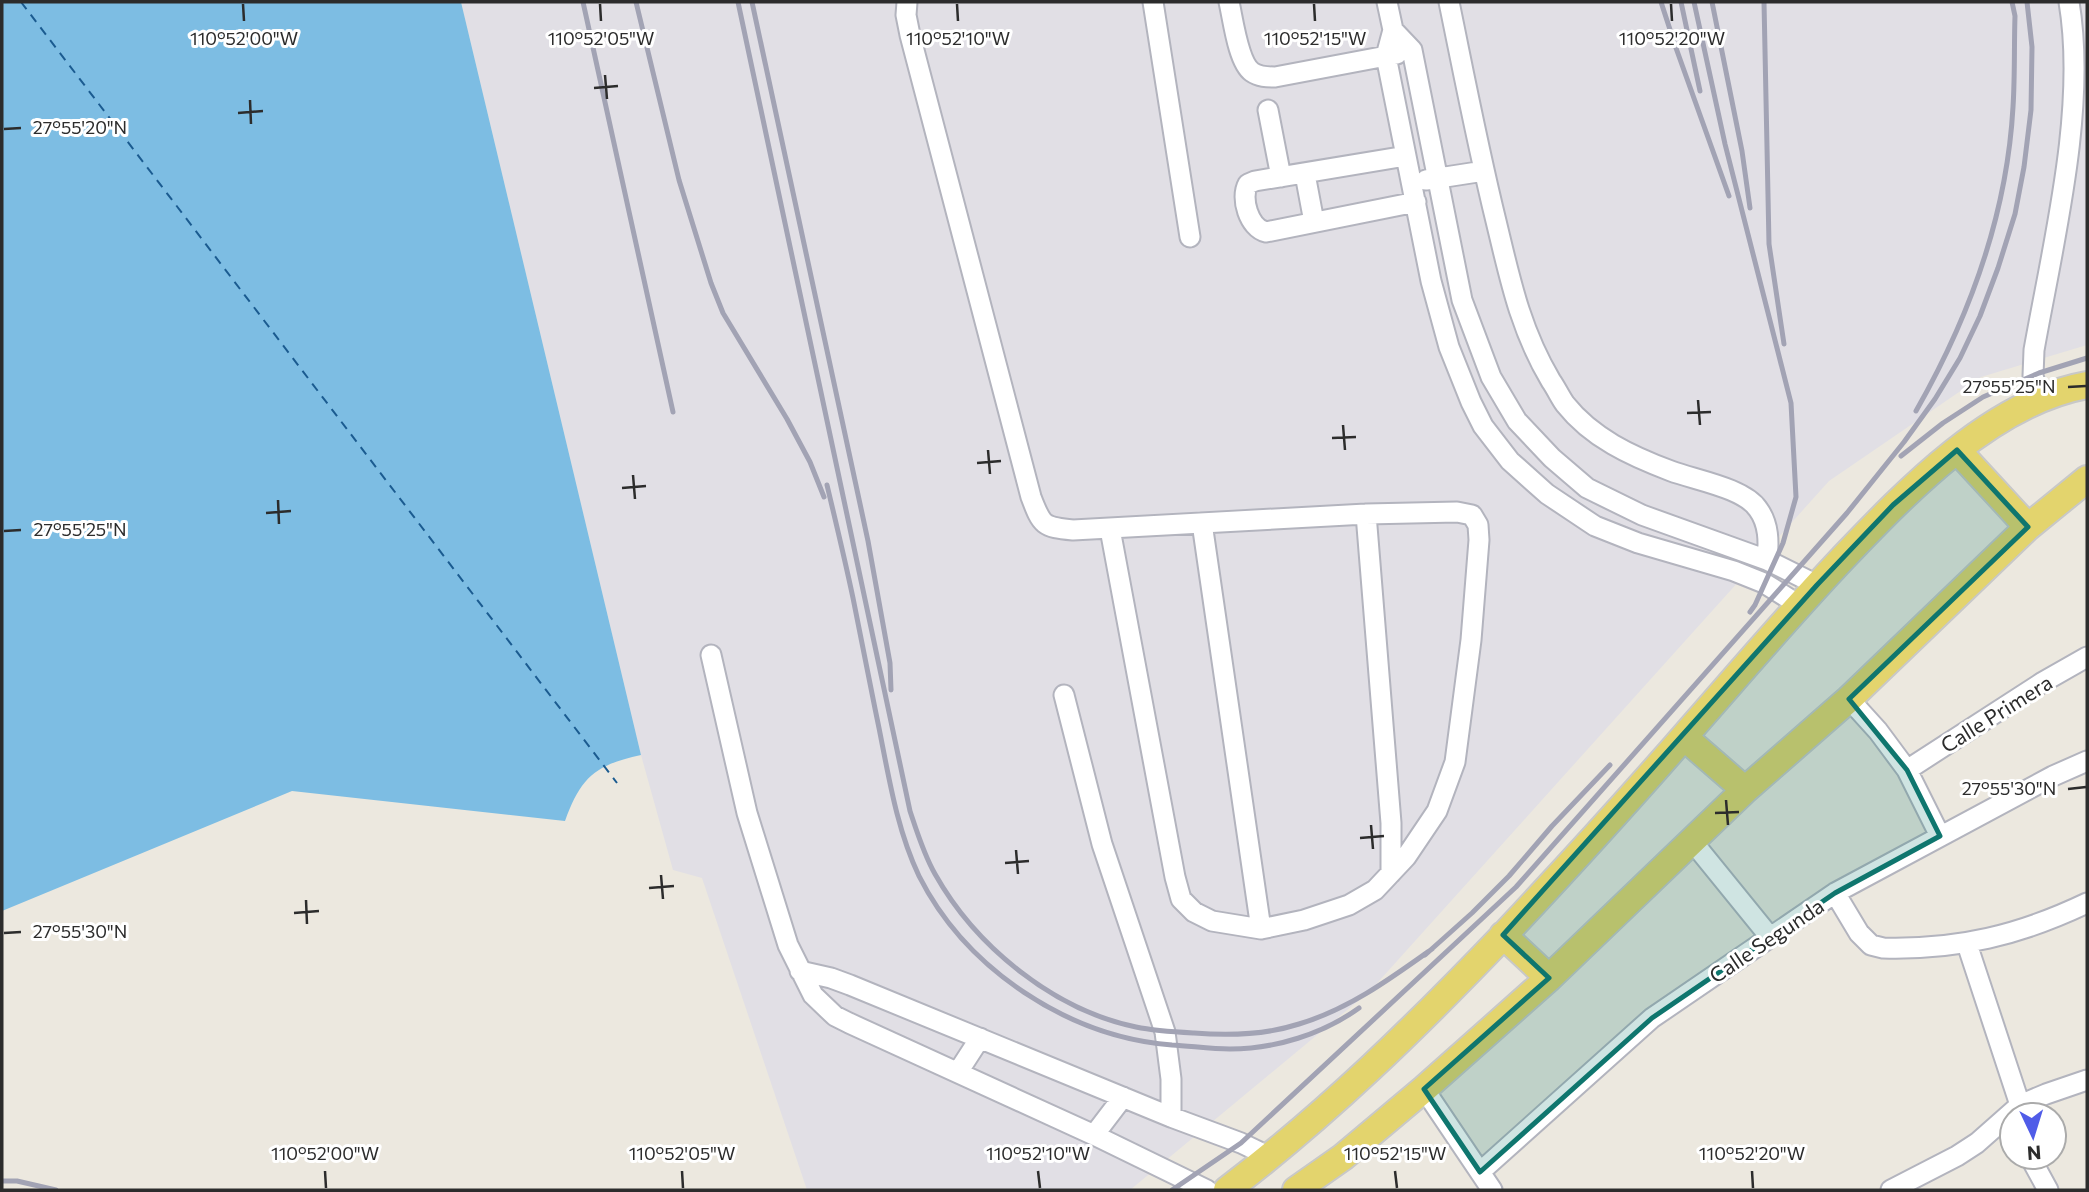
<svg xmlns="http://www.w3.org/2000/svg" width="2089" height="1192" viewBox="0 0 2089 1192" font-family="Commissioner,sans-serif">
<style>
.industrial{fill:#e1dfe5}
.water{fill:#7dbde3}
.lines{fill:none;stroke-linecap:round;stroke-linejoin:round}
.ferry{stroke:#1b5b90;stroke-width:2;stroke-dasharray:9 7;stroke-linecap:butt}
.minor-casing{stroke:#b3b4be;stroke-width:23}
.major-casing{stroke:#c8c8c8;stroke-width:30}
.minor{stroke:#fff;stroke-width:19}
.major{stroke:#e3d46d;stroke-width:26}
.rail{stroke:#a2a3b4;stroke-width:5}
.marked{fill:#0f766e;fill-opacity:0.2;stroke:#0f766e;stroke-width:5;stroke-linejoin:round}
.ticks{fill:none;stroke:#2c2c2c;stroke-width:2.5}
.labels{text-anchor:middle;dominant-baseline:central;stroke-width:6;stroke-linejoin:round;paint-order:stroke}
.street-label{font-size:21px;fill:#2c2c2c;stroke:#fff}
.ticks-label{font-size:18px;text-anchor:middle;fill:#2c2c2c;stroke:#fff;stroke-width:6;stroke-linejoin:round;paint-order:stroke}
</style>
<rect width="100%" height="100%" fill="#ece8df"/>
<path class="industrial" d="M461 2H2087V345L1981 377 1829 481 1370 991 1130 1190H807L702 878 673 870 641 755Z"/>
<path class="water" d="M2 2H461L641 755C595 765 581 777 565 821L292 791 2 911Z"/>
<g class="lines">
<path class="ferry" d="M21 2 617 783"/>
<g class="minor-casing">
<path id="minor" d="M907 2 906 15 910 35 1031 497C1042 526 1043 527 1073 530L1366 514 1457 512 1472 515 1478 525 1479 540 1471 640 1455 762 1437 811 1406 857 1375 890 1349 905 1304 920 1261 929 1212 921 1194 912 1181 899 1175 877 1110 529
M1153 2 1190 237
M1229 2C1233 19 1238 62 1252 72 1259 77 1267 77 1275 77L1397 54
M1387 2 1393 30 1386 56 1431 281 1449 347 1471 402 1483 426 1510 461 1547 494 1595 526 1638 543 1734 571 1764 583 1799 605
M1449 2C1464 75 1478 148 1496 221 1510 279 1520 329 1551 381 1556 388 1560 397 1565 404 1592 438 1631 456 1671 471 1695 480 1744 488 1758 509 1769 524 1769 542 1767 560
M1393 30 1412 50 1462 300 1491 377 1517 421 1552 458 1587 488 1642 515 1767 560 1817 585
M1268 110 1281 177
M1406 156 1255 181 1248 184C1240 198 1249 228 1266 232L1416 202
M1305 174 1314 222
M1426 180 1484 171
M2040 400 2033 376 2034 350C2053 243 2087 109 2069 2
M1366 514 1391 823V873
M1202 523 1261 929
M711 655 747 813 788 945 813 995 835 1016 849 1023 1094 1135 1207 1190
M1064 695 1102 844 1165 1032 1171 1079V1117
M1849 699 1878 731 1907 770 1940 836
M1907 770 2043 682 2087 657
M1692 841 1770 937
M1835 893 1859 933 1871 945 1883 948C1958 950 2020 935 2087 903
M1967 944 2020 1105 2018 1115
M800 971 831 978 850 985 1171 1117 1241 1143 1270 1157
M958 1072 980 1038
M1424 1089 1492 1190
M1094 1135 1123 1097
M2030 1157 2048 1190
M1480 1172 1652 1018 1835 893 2053 776 2087 761
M1891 1190 1957 1156 1977 1143 2020 1105 2046 1094 2087 1080"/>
</g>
<g class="major-casing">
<path id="major" d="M1957 450 2028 527
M1684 737 1745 790
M1503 935 1549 978
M1227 1190C1327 1114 1416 1027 1503 936 1566 869 1628 801 1688 732 1739 674 1789 615 1843 558 1907 491 1992 402 2087 385
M1296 1190 1343 1157 1424 1089 1549 978 1745 790 1849 699 2028 527 2087 479"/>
</g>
<use href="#minor" class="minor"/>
<use href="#major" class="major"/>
<path class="rail" d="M583 2 673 412
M636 2 679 180 711 283 723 313 787 419 810 462 824 497
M738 2 910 811C917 832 924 855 935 874 976 947 1054 1010 1136 1027 1155 1031 1175 1032 1194 1033 1230 1036 1265 1035 1299 1024 1349 1009 1390 979 1432 949
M752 2 868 541 890 663 891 690
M1661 2 1676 48 1729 196
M1681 2 1700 91
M1694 2 1725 144 1791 403 1796 497 1783 543 1755 605 1750 612
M1712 2 1742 151 1750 208
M1764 2 1769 244 1784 344
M1916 411C1969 318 2007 214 2013 107 2015 76 2014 46 2015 16L2012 2
M1901 456 1943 423 1983 397 2039 373 2087 358
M827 485C836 523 845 560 853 598 862 642 870 685 879 728 889 778 897 830 919 876 966 969 1068 1037 1172 1045 1191 1046 1211 1049 1230 1049 1275 1049 1323 1034 1359 1008
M1425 955 1472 913 1509 876 1552 826 1610 765
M2 1181H17L56 1190
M1172 1190 1241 1143 1516 887 1847 513 1904 442 1935 399 1960 358 1980 316 1998 268 2015 214 2024 167 2031 110 2032 47 2027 2"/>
</g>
<path class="marked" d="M1957 450 2028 527 1849 699 1907 770 1940 836 1835 893 1652 1018 1480 1172 1424 1089 1549 978 1503 935 1817 585 1893 505Z"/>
<path class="ticks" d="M243 4 244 21M600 4 601 21M957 4 958 21M1314 4 1315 21M1671 4 1672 21M605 75 607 99M594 88 618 86M250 100 251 124M238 113 263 111M4 129 21 128M2068 387 2086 386M1698 400 1700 425M1687 413 1711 412M1343 425 1345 450M1332 438 1356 437M988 450 990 474M977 463 1001 461M633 475 635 499M622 488 646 486M278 500 279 524M266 513 291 511M4 531 21 530M2068 789 2086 787M1726 800 1728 825M1715 813 1739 812M1371 825 1373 849M1360 838 1384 836M1016 850 1018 874M1005 863 1029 861M661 875 663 899M649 888 674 886M306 900 307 924M294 913 319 911M4 933 21 932M325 1171 326 1188M682 1171 683 1188M1038 1171 1040 1188M1395 1171 1397 1188M1752 1171 1753 1188"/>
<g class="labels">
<g class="street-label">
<text transform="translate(1996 713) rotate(-32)">Calle Primera</text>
<text transform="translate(1766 940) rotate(-34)">Calle Segunda</text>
</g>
</g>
<g class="ticks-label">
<text x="244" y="45">110°52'00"W</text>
<text x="601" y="45">110°52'05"W</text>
<text x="958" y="45">110°52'10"W</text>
<text x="1315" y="45">110°52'15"W</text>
<text x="1672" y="45">110°52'20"W</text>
<text x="80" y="134">27°55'20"N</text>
<text x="2009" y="393">27°55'25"N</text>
<text x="80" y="536">27°55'25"N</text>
<text x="2009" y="795">27°55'30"N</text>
<text x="80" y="938">27°55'30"N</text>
<text x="325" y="1160">110°52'00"W</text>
<text x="682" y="1160">110°52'05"W</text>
<text x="1038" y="1160">110°52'10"W</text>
<text x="1395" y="1160">110°52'15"W</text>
<text x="1752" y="1160">110°52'20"W</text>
</g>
<rect width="2089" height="1192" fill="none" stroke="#2c2c2c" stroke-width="7"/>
<g transform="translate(2033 1136) rotate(176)"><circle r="33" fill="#ffffff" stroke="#ababab" stroke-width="2"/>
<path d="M0-5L12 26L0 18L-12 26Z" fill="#505ce8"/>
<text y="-10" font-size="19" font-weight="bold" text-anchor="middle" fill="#2c2c2c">N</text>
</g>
</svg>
